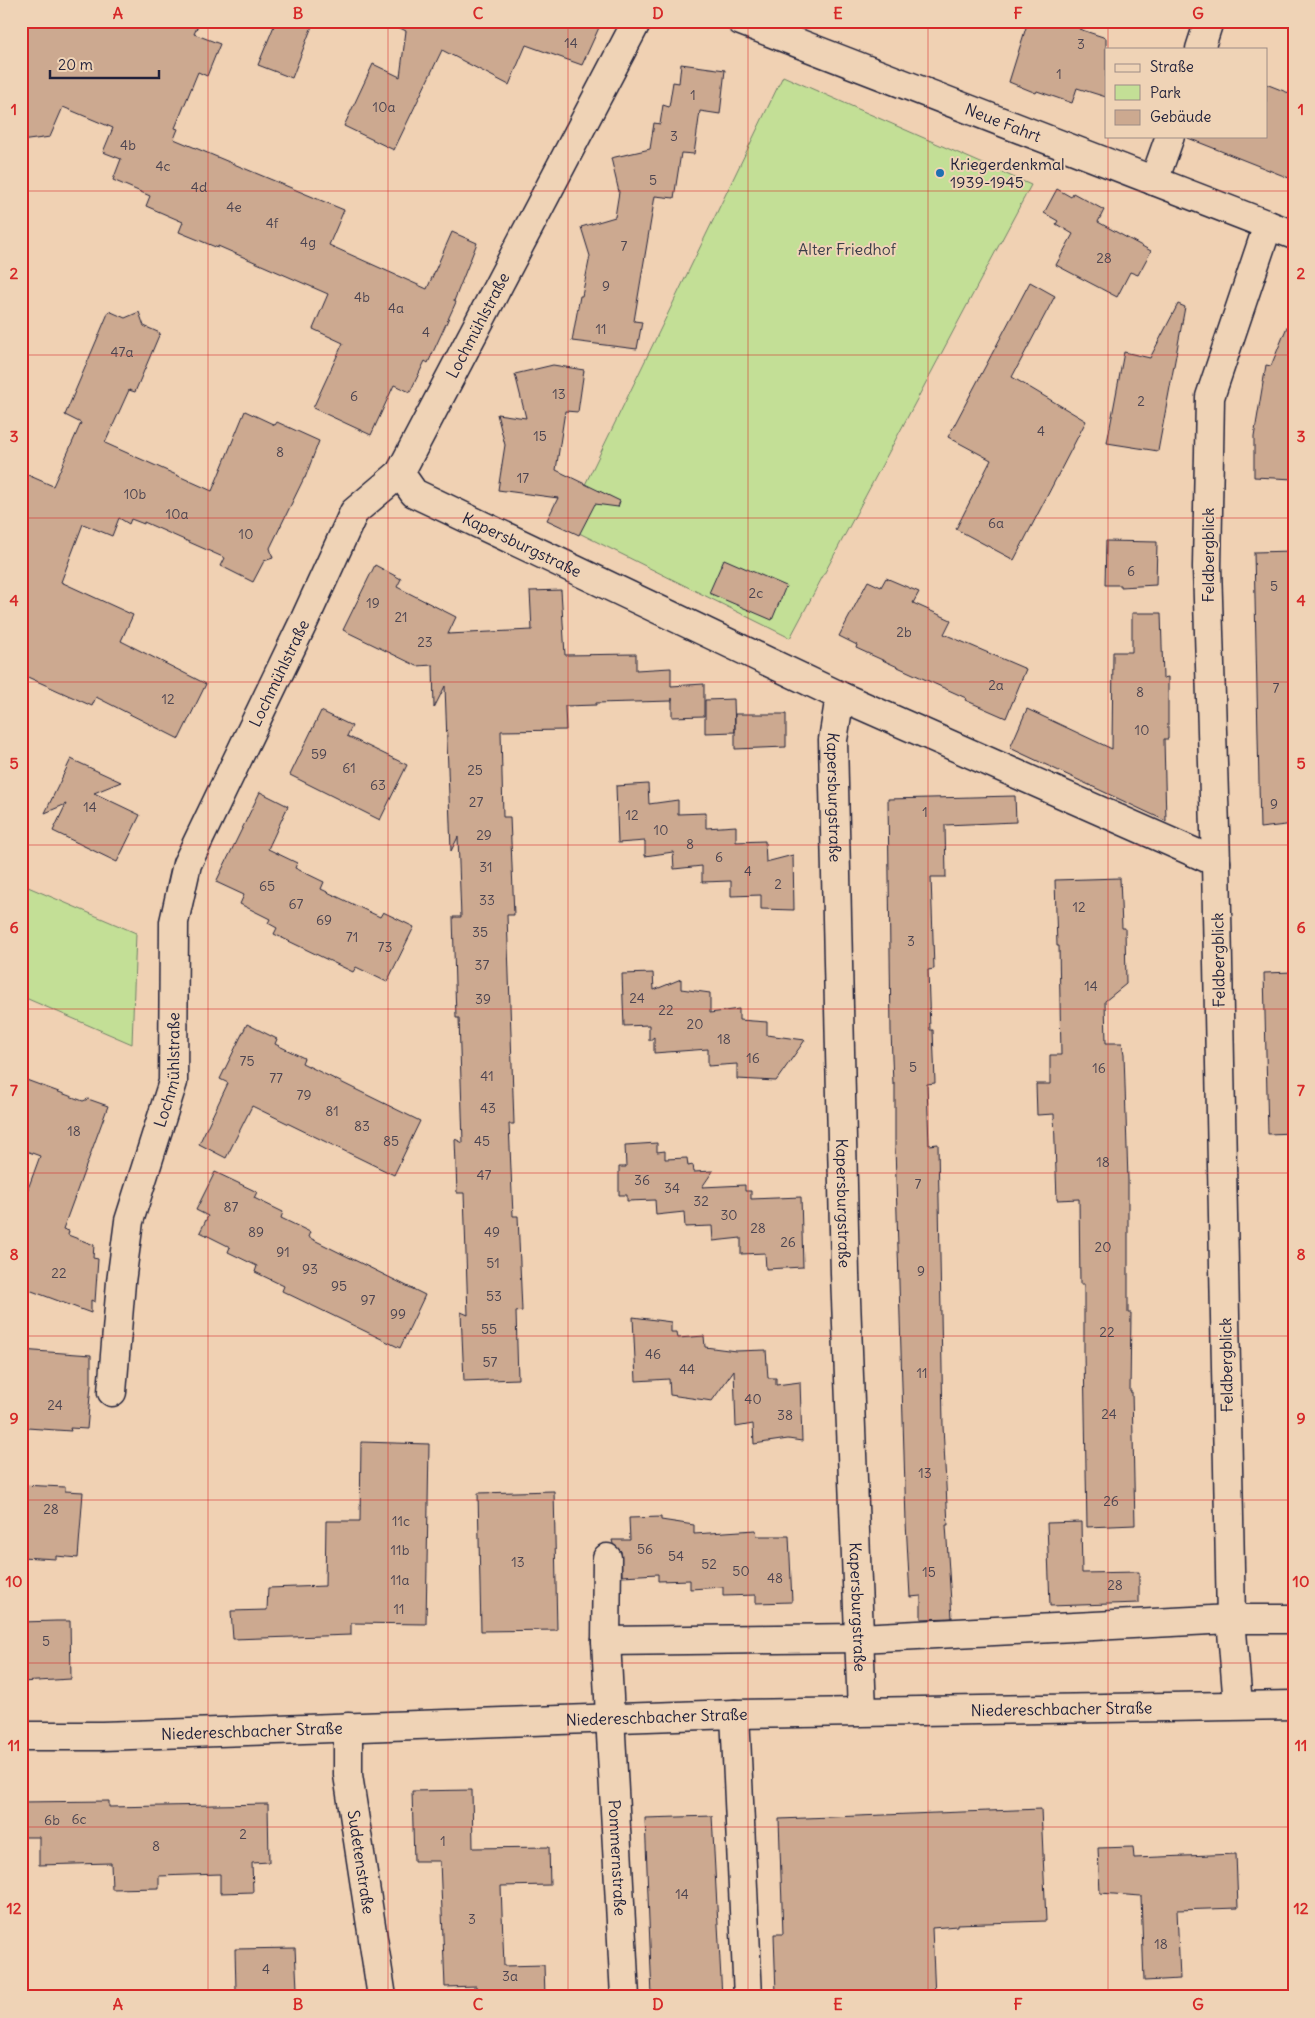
<svg xmlns="http://www.w3.org/2000/svg" width="1315" height="2018" viewBox="0 0 1315 2018" font-family="Delius,sans-serif">
<style>
.green{fill:#c3df96;stroke:#728068}
.building{fill:#cca990;stroke:#22223b}
.lines{fill:none;stroke-linecap:round;stroke-linejoin:round}
.minor-casing{stroke:#22223b;stroke-width:31}
.minor{stroke:#efd3b6;stroke-width:28}
.grid{fill:none;stroke:#d62828;stroke-width:1;stroke-opacity:0.55}
.poi-dot{fill:#1f6fb2;stroke:#efd3b6;stroke-width:2}
.labels{text-anchor:middle;dominant-baseline:central;stroke-width:4;stroke-linejoin:round;paint-order:stroke}
.number-label{font-size:14px;fill:#4c4450}
.street-label{font-size:16px;fill:#22223b;stroke:#efd3b6}
.poi-label{font-size:16px;fill:#22223b;stroke:#efd3b6;text-anchor:start}
.park-label{font-size:16px;fill:#3a3e49;stroke:#efd3b6}
.neatline{fill:none;stroke:#d62828;stroke-width:2}
.grid-label{font-size:16px;text-anchor:middle;font-weight:bold;fill:#d62828}
</style>
<rect width="100%" height="100%" fill="#f0d1b3"/>
<filter id="ink" filterUnits="userSpaceOnUse"><feTurbulence type="fractalNoise" baseFrequency=".02" numOctaves="2"/><feDisplacementMap in="SourceGraphic" scale="10" xChannelSelector="R" yChannelSelector="G"/><feConvolveMatrix kernelMatrix="1 2 1 2 8 2 1 2 1" color-interpolation-filters="sRGB"/></filter>
<g filter="url(#ink)">
<path class="green" d="M783 76 1031 185 790 638 565 526Z
M21 884 136 933 132 1044 21 996Z"/>
<path class="building" d="M21 21H200L194 34 220 44 207 76 198 72 175 128 178 129 174 139 344 210 329 245 427 289 452 232 477 243 454 301 456 302 428 363 425 361 410 392 394 385 371 435 313 408 343 343 313 329 328 294 218 246V248L179 232 183 222 146 206 150 196 113 180 121 159 103 152 113 128 63 107 50 137 21 141Z
M276 21H314L292 78 258 65Z
M386 21H602L582 65 526 45 509 85 442 50 394 150 344 126 373 64 400 77 406 31Z
M1028 21H1082L1079 29 1106 38V97L1077 88 1072 103 1037 91 1036 93 1009 82Z
M681 64 725 70 720 114 700 111 694 154 681 153 674 198 655 196 634 321 642 322 637 349 572 341 580 296H582L590 256 581 227 615 217 619 192 611 158 650 149 654 123 660 124 663 105 669 107 673 82 679 83Z
M1266 84 1294 95V180L1188 138V136H1266Z
M1057 189 1071 197 1073 193 1104 210 1098 222 1151 251 1138 275 1130 272 1117 297 1056 265 1073 234 1056 224 1058 221 1044 213Z
M1030 282 1055 296 1012 377 1086 421 1014 560 956 529 991 460 948 437Z
M1178 304 1185 307 1158 451 1107 443 1124 352 1150 358Z
M109 311 125 318 139 312 144 326 160 333 135 392 129 390 105 443 212 491 245 411 275 425 277 422 319 441 305 478H304L270 548 273 558 264 561 253 582 221 566 225 558 144 522V524L131 519 129 524 119 518 112 536 83 524 61 582 133 615 121 641 206 684 179 739 96 697 92 706 21 674V472L53 486 81 423 65 415Z
M1293 312 1294 479 1254 477V437L1266 365 1271 366Z
M553 365 584 370 578 412 565 411 556 470 620 501 618 507 595 504 579 535 547 520 558 498 498 490 505 445 497 414 526 418 515 374Z
M1106 541 1157 542 1156 585 1121 587V585H1105Z
M1294 551V824L1260 828 1254 552Z
M724 559 786 586 772 620 709 593Z
M375 565 401 579 397 587 456 617 448 634 532 630 530 591 561 590 565 655 636 654V670L671 668V686L704 684V716L672 717V698V701L596 703V705L565 706 566 730 501 731 503 817H510L514 915H507L514 1124H509L513 1216H518L522 1311 516 1312 518 1379 464 1381 461 1312 468 1315 464 1193H457L455 1139 463 1143 459 1018H456L453 917H461L458 837 451 851 445 686 434 708 433 665 417 666 343 630Z
M886 578 919 592 913 603 951 620 944 634 1026 669 1006 718 965 700 966 698 856 648 857 645 839 636 868 581 881 587Z
M1132 613H1161L1163 678 1168 677V739H1164L1166 821 1010 748 1027 709 1112 749 1113 652H1132Z
M734 699 735 732 705 733V700Z
M321 711 352 726 347 736 407 765 380 820 290 775Z
M735 714H786V747L735 749Z
M71 759 121 782 94 793 140 815 117 862 53 831 66 804 45 813Z
M648 784 649 804 678 800V814L706 813V828L736 826V842L765 841 766 862 793 855 794 910 761 909V895L731 896V881L702 882V866L674 869 673 852 645 856V841L618 843 616 786Z
M260 792 288 806 268 849 297 863 295 868 324 882 321 889 380 917 383 912 414 927 387 982 356 967 353 972 274 934 277 928 268 923 270 919 240 904 244 895 216 882Z
M1015 796 1016 822 945 825 946 877H931L934 969 928 970 930 1030H933L935 1083 927 1084 929 1145 938 1144 943 1426 948 1525H946L952 1618 921 1619V1596L910 1597 906 1522 895 1146V1084H893L891 1031 888 799Z
M1120 878 1122 928H1125L1126 984 1105 1001 1106 1043H1122L1124 1054 1128 1180V1313H1131L1130 1392H1132L1135 1525 1087 1527 1084 1353V1284H1080L1079 1199 1057 1200 1054 1114 1037 1115 1036 1084H1050V1055H1061L1059 946H1057L1055 880Z
M1294 972V1133L1268 1134 1264 973Z
M653 973 654 990 681 979V989L710 993V1013L739 1009V1020L767 1022V1035L805 1040 776 1081 737 1079V1064L708 1066V1049L654 1053V1037L649 1041V1025L624 1026 622 974Z
M247 1024 277 1039 275 1044 304 1058 302 1063 420 1121 394 1175 252 1106 226 1158 199 1144 228 1083 220 1079Z
M21 1078 83 1101 88 1099 108 1106 63 1229 69 1231 68 1235 94 1245 93 1258 98 1259 95 1302 91 1300V1313L21 1287V1208L40 1156 21 1149Z
M657 1143V1152L665 1151V1159L687 1158 688 1166 693 1165 694 1172 713 1171 702 1187 745 1185V1191H751V1199L801 1197 803 1267 766 1269 765 1253 741 1254V1238L713 1241 712 1226 685 1227 684 1212 656 1215 655 1200 627 1201V1195H619V1167H626L625 1145Z
M215 1172 257 1192 254 1198 283 1212 281 1218 310 1232 308 1237 425 1295 400 1348 282 1291 284 1286 255 1272 257 1266 228 1252 230 1247 200 1232 208 1216 196 1210Z
M633 1317 671 1322V1332H677L678 1338 704 1336 705 1347 736 1351 766 1350 768 1378H776V1385L800 1382 802 1441 788 1439 754 1444 753 1424 736 1427 734 1370 712 1401 670 1395 669 1379 636 1381Z
M21 1350 91 1355V1385L87 1429 70 1428 71 1431 27 1428V1425H21Z
M361 1442 429 1444 426 1624 351 1623V1635L233 1639 231 1611 267 1610 268 1588 325 1586 326 1521H360Z
M21 1485 65 1487V1491L83 1492 78 1558 56 1556V1559L21 1557Z
M554 1491 557 1630 481 1631 478 1493Z
M661 1517V1520L694 1525V1534L756 1530 757 1536H789L792 1602 756 1603V1595L723 1596V1587L690 1589V1580L658 1581V1574L622 1576 621 1551 613 1544 612 1540H630L629 1518Z
M1081 1522 1082 1573 1139 1572V1603L1050 1606 1047 1523Z
M56 1621H70L71 1679 21 1682V1622Z
M472 1790 473 1848 549 1847 550 1885 501 1886 504 1966 544 1965 545 1997H477L476 1986 445 1987 440 1861H414L412 1791Z
M109 1801V1807L268 1804 269 1862 252 1863 253 1892 220 1893V1874L159 1876V1888L112 1889 111 1863 39 1865V1837H21V1802Z
M1041 1809 1046 1921 957 1924V1926L932 1928 935 1997H803L802 1992 776 1994 774 1934H783L779 1819Z
M712 1816 722 1997H652L645 1818Z
M1133 1847 1134 1858 1236 1854 1238 1908 1177 1910 1180 1979 1144 1981 1141 1896 1100 1893 1098 1848Z
M295 1948 297 1989 236 1990 235 1949Z"/>
<g class="lines">
<g class="minor-casing">
<g id="minor">
<path id="s1" d="M741 21 1294 235"/>
<path d="M1200 49 1209 21"/>
<path d="M1154 181 1170 136"/>
<path id="s2" d="M400 473 414 493 840 696 1216 862"/>
<path id="s3" d="M840 696 833 740 845 1274 862 1711"/>
<path id="s4" d="M112 1392 121 1282 129 1221 173 1082 174 922 187 864 305 619 354 512 400 473 637 21"/>
<path id="s5" d="M607 1558 606 1641 625 1997"/>
<path d="M606 1641 859 1638 1231 1619H1294"/>
<path d="M1238 1705 1231 1619 1216 862 1207 567 1210 397 1268 225"/>
<path d="M735 1714 748 1997"/>
<path id="s6" d="M348 1727V1775L382 1997"/>
<path id="s7" d="M21 1736H102L735 1714 1294 1705"/>
</g>
</g>
<use href="#minor" class="minor"/>
</g>
</g>
<path class="grid" d="M208 21V1997M388 21V1997M568 21V1997M748 21V1997M928 21V1997M1108 21V49M1108 136V1997M21 191H1294M21 355H1294M21 518H1294M21 682H1294M21 845H1294M21 1009H1294M21 1173H1294M21 1336H1294M21 1500H1294M21 1663H1294M21 1827H1294"/>
<circle class="poi-dot" cx="940" cy="173" r="5"/>
<g class="labels">
<g class="number-label">
<text x="571" y="43">14</text>
<text x="1081" y="44">3</text>
<text x="1059" y="74">1</text>
<text x="693" y="95">1</text>
<text x="384" y="107">10a</text>
<text x="674" y="136">3</text>
<text x="128" y="145">4b</text>
<text x="163" y="166">4c</text>
<text x="653" y="180">5</text>
<text x="199" y="187">4d</text>
<text x="234" y="207">4e</text>
<text x="272" y="223">4f</text>
<text x="308" y="242">4g</text>
<text x="624" y="246">7</text>
<text x="1104" y="258">28</text>
<text x="606" y="286">9</text>
<text x="362" y="297">4b</text>
<text x="396" y="308">4a</text>
<text x="601" y="329">11</text>
<text x="426" y="332">4</text>
<text x="122" y="352">47a</text>
<text x="559" y="394">13</text>
<text x="354" y="396">6</text>
<text x="1141" y="401">2</text>
<text x="1041" y="431">4</text>
<text x="540" y="436">15</text>
<text x="280" y="452">8</text>
<text x="523" y="478">17</text>
<text x="135" y="494">10b</text>
<text x="177" y="514">10a</text>
<text x="996" y="523">6a</text>
<text x="246" y="534">10</text>
<text x="1131" y="571">6</text>
<text x="1274" y="586">5</text>
<text x="756" y="593">2c</text>
<text x="373" y="603">19</text>
<text x="401" y="617">21</text>
<text x="904" y="632">2b</text>
<text x="425" y="642">23</text>
<text x="996" y="685">2a</text>
<text x="1276" y="688">7</text>
<text x="1140" y="692">8</text>
<text x="168" y="699">12</text>
<text x="1142" y="730">10</text>
<text x="319" y="754">59</text>
<text x="349" y="768">61</text>
<text x="475" y="770">25</text>
<text x="378" y="785">63</text>
<text x="476" y="802">27</text>
<text x="1274" y="804">9</text>
<text x="90" y="807">14</text>
<text x="925" y="812">1</text>
<text x="632" y="815">12</text>
<text x="661" y="830">10</text>
<text x="484" y="835">29</text>
<text x="690" y="844">8</text>
<text x="719" y="857">6</text>
<text x="486" y="867">31</text>
<text x="748" y="871">4</text>
<text x="778" y="884">2</text>
<text x="267" y="886">65</text>
<text x="487" y="900">33</text>
<text x="296" y="904">67</text>
<text x="1079" y="907">12</text>
<text x="324" y="920">69</text>
<text x="480" y="932">35</text>
<text x="352" y="937">71</text>
<text x="911" y="941">3</text>
<text x="385" y="947">73</text>
<text x="482" y="965">37</text>
<text x="1091" y="986">14</text>
<text x="637" y="998">24</text>
<text x="483" y="999">39</text>
<text x="666" y="1010">22</text>
<text x="695" y="1024">20</text>
<text x="724" y="1039">18</text>
<text x="753" y="1058">16</text>
<text x="247" y="1061">75</text>
<text x="913" y="1067">5</text>
<text x="1099" y="1068">16</text>
<text x="487" y="1076">41</text>
<text x="276" y="1078">77</text>
<text x="304" y="1095">79</text>
<text x="488" y="1108">43</text>
<text x="332" y="1111">81</text>
<text x="362" y="1126">83</text>
<text x="74" y="1131">18</text>
<text x="391" y="1141">85</text>
<text x="482" y="1141">45</text>
<text x="1103" y="1162">18</text>
<text x="484" y="1175">47</text>
<text x="642" y="1180">36</text>
<text x="918" y="1184">7</text>
<text x="672" y="1188">34</text>
<text x="701" y="1201">32</text>
<text x="231" y="1207">87</text>
<text x="729" y="1215">30</text>
<text x="758" y="1228">28</text>
<text x="256" y="1232">89</text>
<text x="492" y="1232">49</text>
<text x="788" y="1242">26</text>
<text x="1103" y="1247">20</text>
<text x="283" y="1252">91</text>
<text x="493" y="1263">51</text>
<text x="310" y="1269">93</text>
<text x="921" y="1271">9</text>
<text x="59" y="1273">22</text>
<text x="339" y="1286">95</text>
<text x="494" y="1296">53</text>
<text x="368" y="1300">97</text>
<text x="398" y="1314">99</text>
<text x="489" y="1329">55</text>
<text x="1107" y="1332">22</text>
<text x="653" y="1354">46</text>
<text x="490" y="1362">57</text>
<text x="687" y="1369">44</text>
<text x="922" y="1373">11</text>
<text x="753" y="1399">40</text>
<text x="55" y="1405">24</text>
<text x="1109" y="1414">24</text>
<text x="785" y="1415">38</text>
<text x="925" y="1473">13</text>
<text x="1111" y="1501">26</text>
<text x="51" y="1509">28</text>
<text x="401" y="1521">11c</text>
<text x="645" y="1549">56</text>
<text x="400" y="1550">11b</text>
<text x="676" y="1556">54</text>
<text x="518" y="1562">13</text>
<text x="709" y="1564">52</text>
<text x="741" y="1571">50</text>
<text x="929" y="1572">15</text>
<text x="775" y="1578">48</text>
<text x="400" y="1580">11a</text>
<text x="1115" y="1585">28</text>
<text x="399" y="1609">11</text>
<text x="46" y="1641">5</text>
<text x="79" y="1819">6c</text>
<text x="52" y="1820">6b</text>
<text x="243" y="1834">2</text>
<text x="443" y="1841">1</text>
<text x="156" y="1846">8</text>
<text x="682" y="1894">14</text>
<text x="472" y="1919">3</text>
<text x="1161" y="1944">18</text>
<text x="266" y="1969">4</text>
<text x="510" y="1976">3a</text>
</g>
<g class="street-label">
<text stroke="none"><textPath href="#s1" startOffset="281">Neue Fahrt</textPath></text>
<text stroke="none"><textPath href="#s4" startOffset="1154">Lochmühlstraße</textPath></text>
<text stroke="none"><textPath href="#s2" startOffset="144">Kapersburgstraße</textPath></text>
<text transform="translate(1208 555) rotate(-90)">Feldbergblick</text>
<text stroke="none"><textPath href="#s4" startOffset="749">Lochmühlstraße</textPath></text>
<text stroke="none"><textPath href="#s3" startOffset="102">Kapersburgstraße</textPath></text>
<text transform="translate(1218 960) rotate(-91)">Feldbergblick</text>
<text stroke="none"><textPath href="#s4" startOffset="329">Lochmühlstraße</textPath></text>
<text stroke="none"><textPath href="#s3" startOffset="508">Kapersburgstraße</textPath></text>
<text transform="translate(1226 1365) rotate(-91)">Feldbergblick</text>
<text stroke="none"><textPath href="#s3" startOffset="912">Kapersburgstraße</textPath></text>
<text stroke="none"><textPath href="#s7" startOffset="1041">Niedereschbacher Straße</textPath></text>
<text stroke="none"><textPath href="#s7" startOffset="636">Niedereschbacher Straße</textPath></text>
<text stroke="none"><textPath href="#s7" startOffset="231">Niedereschbacher Straße</textPath></text>
<text stroke="none"><textPath href="#s5" startOffset="300">Pommernstraße</textPath></text>
<text stroke="none"><textPath href="#s6" startOffset="136">Sudetenstraße</textPath></text>
</g>
<g class="poi-label">
<text x="950" y="164">Kriegerdenkmal<tspan x="950" dy="18">1939-1945</tspan></text>
</g>
<g class="park-label">
<text x="847" y="249">Alter Friedhof</text>
</g>
</g>
<rect width="1315" height="2018" fill="none" stroke="#efd3b6" stroke-width="55"/>
<rect x="1105" y="48" width="162" height="90" fill="#efd3b6" stroke="#9d8c85"/>
<rect x="1115" y="64" width="25" height="8" fill="#efd3b6" stroke="#9d8c85"/>
<text x="1150" y="72" font-size="15" fill="#22223b">Straße</text>
<rect x="1115" y="85" width="25" height="15" fill="#c3df96" stroke="#9d8c85"/>
<text x="1150" y="98" font-size="15" fill="#22223b">Park</text>
<rect x="1115" y="110" width="25" height="15" fill="#cca990" stroke="#9d8c85"/>
<text x="1150" y="122" font-size="15" fill="#22223b">Gebäude</text>
<path d="M50 70v8h109v-8" fill="none" stroke="#22223b" stroke-width="2.5"/>
<text x="58" y="70" font-size="15" fill="#22223b" stroke="#efd3b6" stroke-width="4" paint-order="stroke">20 m</text>
<rect x="28" y="28" width="1260" height="1962" class="neatline"/>
<g class="grid-label">
<text x="118" y="19">A</text>
<text x="298" y="19">B</text>
<text x="478" y="19">C</text>
<text x="658" y="19">D</text>
<text x="838" y="19">E</text>
<text x="1018" y="19">F</text>
<text x="1198" y="19">G</text>
<text x="14" y="115">1</text>
<text x="1301" y="115">1</text>
<text x="14" y="279">2</text>
<text x="1301" y="279">2</text>
<text x="14" y="442">3</text>
<text x="1301" y="442">3</text>
<text x="14" y="606">4</text>
<text x="1301" y="606">4</text>
<text x="14" y="769">5</text>
<text x="1301" y="769">5</text>
<text x="14" y="933">6</text>
<text x="1301" y="933">6</text>
<text x="14" y="1096">7</text>
<text x="1301" y="1096">7</text>
<text x="14" y="1260">8</text>
<text x="1301" y="1260">8</text>
<text x="14" y="1424">9</text>
<text x="1301" y="1424">9</text>
<text x="14" y="1587">10</text>
<text x="1301" y="1587">10</text>
<text x="14" y="1751">11</text>
<text x="1301" y="1751">11</text>
<text x="14" y="1914">12</text>
<text x="1301" y="1914">12</text>
<text x="118" y="2010">A</text>
<text x="298" y="2010">B</text>
<text x="478" y="2010">C</text>
<text x="658" y="2010">D</text>
<text x="838" y="2010">E</text>
<text x="1018" y="2010">F</text>
<text x="1198" y="2010">G</text>
</g>
</svg>
